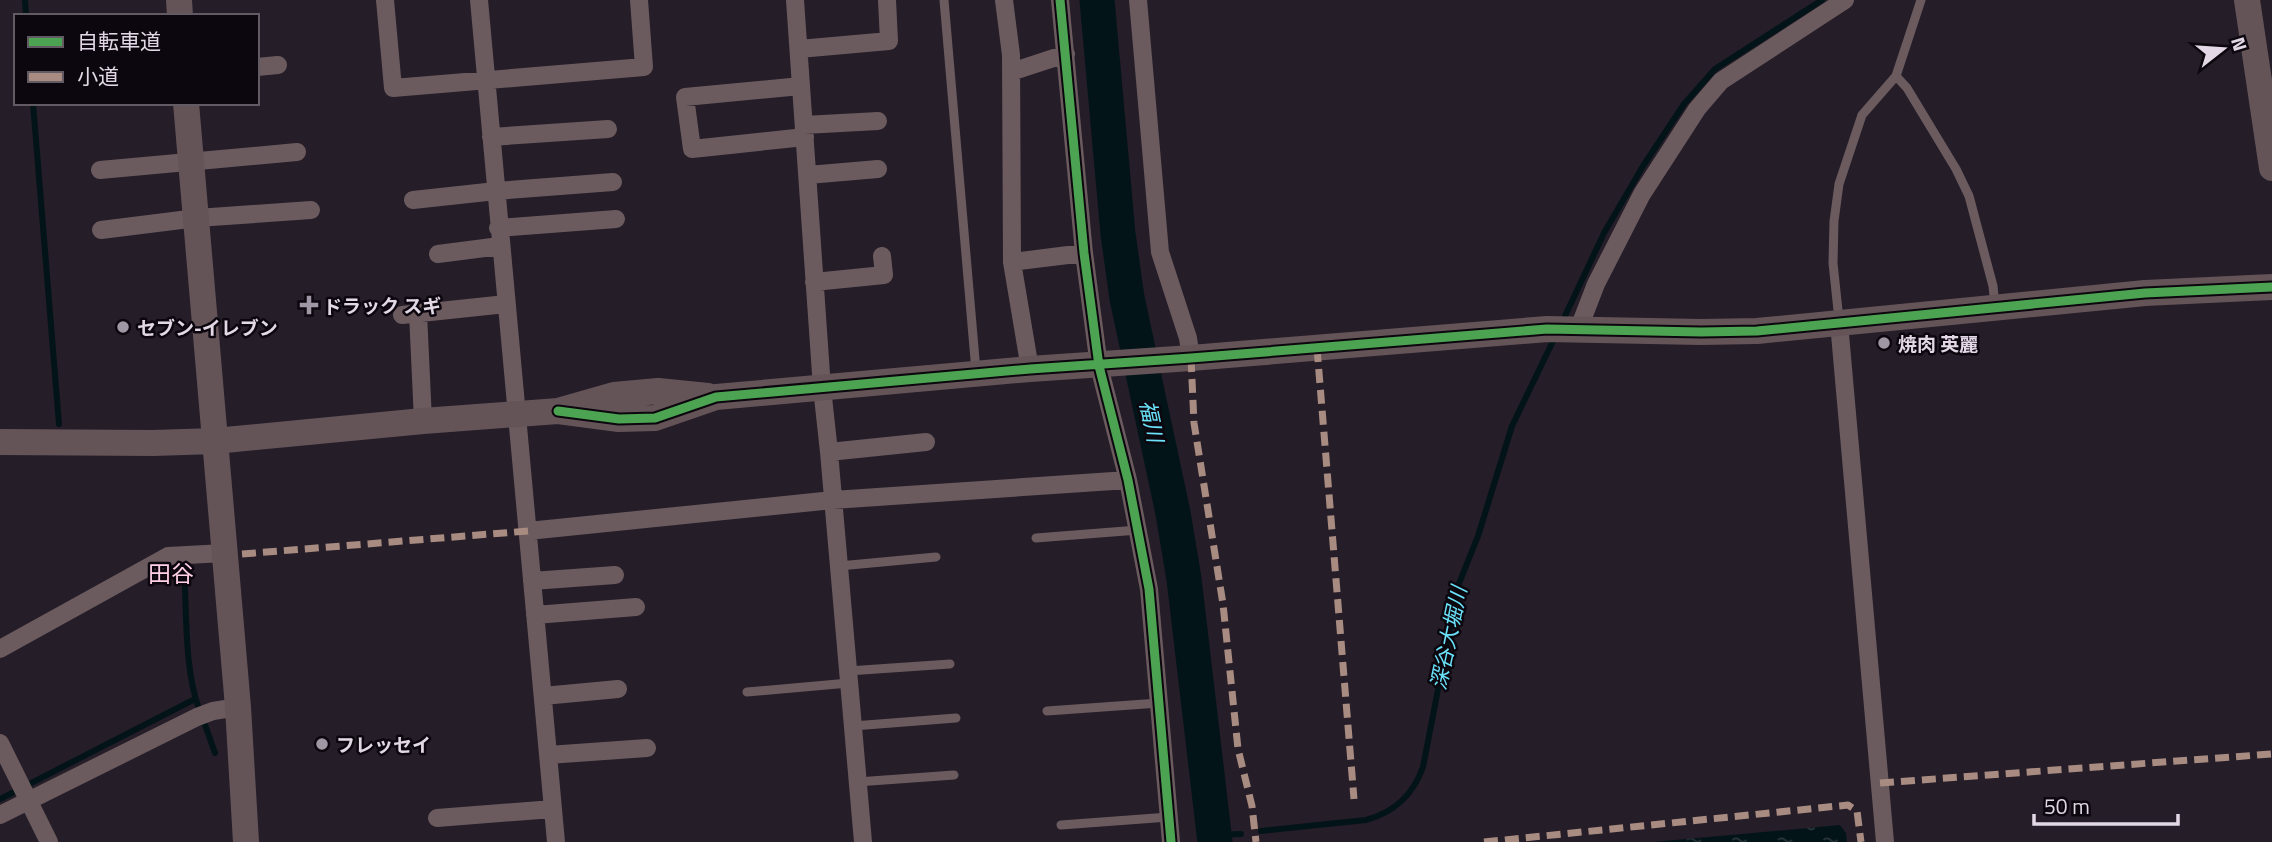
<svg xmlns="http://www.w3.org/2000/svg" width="2272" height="842" viewBox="0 0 2272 842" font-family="'Titillium Web','Noto Sans JP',sans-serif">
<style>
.water{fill:url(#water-ripples)}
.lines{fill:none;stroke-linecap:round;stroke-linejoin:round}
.stream{stroke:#031419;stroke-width:6}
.river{stroke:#031419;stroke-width:35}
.lane{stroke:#6b5b5e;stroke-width:9}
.street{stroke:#6b5b5e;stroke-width:18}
.secondary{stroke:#645458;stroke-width:26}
.quiet{stroke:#a88b81;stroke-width:7;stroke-dasharray:14 7;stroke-linecap:butt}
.cycleway-casing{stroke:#0c070e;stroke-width:13}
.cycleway{stroke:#4ca352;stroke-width:9}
.poi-dot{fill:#a097a4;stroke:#0c070e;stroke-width:2.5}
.labels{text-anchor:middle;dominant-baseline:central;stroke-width:5;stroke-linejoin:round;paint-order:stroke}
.poi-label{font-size:19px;font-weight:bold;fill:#e3d9e6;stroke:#0c070e;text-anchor:start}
.water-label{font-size:21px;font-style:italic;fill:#6ae2fa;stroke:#0c070e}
.quarter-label{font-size:23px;fill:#ffd0e7;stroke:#0c070e}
</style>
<defs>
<pattern id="water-ripples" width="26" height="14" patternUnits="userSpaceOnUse" patternTransform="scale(1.75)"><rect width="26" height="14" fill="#031419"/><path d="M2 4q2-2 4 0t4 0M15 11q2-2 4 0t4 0" fill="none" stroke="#28363a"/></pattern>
</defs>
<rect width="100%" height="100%" fill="#251d28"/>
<path class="water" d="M1840 825 1846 833 1847 842H1653Z"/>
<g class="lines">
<path class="stream" d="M25 0 26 16
M33 103 59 424
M1565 316 1604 233 1643 166 1684 104 1715 69 1822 0
M184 569C187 612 184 668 199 709
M204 722 215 753
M0 799 195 699
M1261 831 1366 820C1395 812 1413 795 1423 767L1458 586 1478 536 1512 426 1554 339
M1214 835 1241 834"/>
<path class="river" d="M1097 0 1118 234 1127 298 1173 513 1184 579 1215 842"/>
<path class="lane" d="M944 0 976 371
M1896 76 1907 88 1956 169 1969 196 1993 286 1995 306
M1839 320 1833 263 1834 221 1839 184 1862 115 1896 76 1921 0
M1036 538 1138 530
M839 566 936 557
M848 671 950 664
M747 692 849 683
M1047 711 1159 703
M853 726 956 718
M857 782 954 775
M1061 825 1169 817"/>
<path class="street" d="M385 0 393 88 644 67 639 0
M479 0 556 842
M795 0 822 388 829 452 863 842
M1004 0 1011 55 1012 262 1030 369
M1060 0 1084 253 1099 366 1128 480 1149 589 1171 842
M1138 0 1160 252 1188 338 1191 358
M799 49 889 41 887 0
M257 67 278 65
M1011 72 1066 54
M801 86 685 97 692 149 805 137
M804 125 878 121
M491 137 608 129
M100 170 297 152
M808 175 878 169
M413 200 496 191 613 182
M498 228 616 219
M101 230 197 218 311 210
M438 254 500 246
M1012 262 1084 253
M814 282 884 275 882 256
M418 313 423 421
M402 315 506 304
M1839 323 1885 842
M1579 328 1596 284 1642 194 1697 109 1721 81 1845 0
M829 452 926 442
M528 531 833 500 1128 480
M532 581 615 575
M535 615 636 607
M0 649 168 556 224 553
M543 696 618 689
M0 743 49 842
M548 755 647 748
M0 815 197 717 213 711 238 707
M437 818 553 809"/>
<path class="secondary" d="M179 0 180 16
M2247 0 2272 168
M186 103 238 707 246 842
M558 411 619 419 655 418 716 397 1030 369 1191 358 1547 329 1701 332 1757 331 2145 293 2272 287
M0 442 153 443 215 441 423 421 558 411 614 395 658 391 708 396"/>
<path class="quiet" d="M1317 348 1354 799
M1191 358 1194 423 1223 604 1238 749 1252 806 1256 842
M242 554 528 531
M1880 783 2272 754
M1484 842 1848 805 1857 811 1861 842"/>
<g class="cycleway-casing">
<path id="cycleway" d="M1060 0 1084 253 1099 366 1128 480 1149 589 1171 842
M558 411 619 419 655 418 716 397 1030 369 1191 358 1547 329 1701 332 1757 331 2145 293 2272 287"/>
</g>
<use href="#cycleway" class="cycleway"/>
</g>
<g class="poi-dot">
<path d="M305.5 294.5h7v7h7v7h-7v7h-7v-7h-7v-7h7z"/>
<circle cx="123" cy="327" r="7"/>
<circle cx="1884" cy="343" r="7"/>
<circle cx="322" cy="744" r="7"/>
</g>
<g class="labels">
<g class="poi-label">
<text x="323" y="305">ドラック スギ</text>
<text x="137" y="327">セブン-イレブン</text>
<text x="1898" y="343">焼肉 英麗</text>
<text x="336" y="744">フレッセイ</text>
</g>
<g class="water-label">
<text transform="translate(1152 421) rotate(78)">福川</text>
<text transform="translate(1448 638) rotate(-78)">深谷大堀川</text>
</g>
<g class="quarter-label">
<text x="171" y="573">田谷</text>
</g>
</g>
<rect x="14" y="14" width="245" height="91" fill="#0c070e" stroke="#625b64" stroke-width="2"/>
<rect x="28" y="37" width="35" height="10" fill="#4ca352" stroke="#625b64" stroke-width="2"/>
<text x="77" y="49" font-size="21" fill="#e3d9e6">自転車道</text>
<rect x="28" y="72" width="35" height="10" fill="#a88b81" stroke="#625b64" stroke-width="2"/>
<text x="77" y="84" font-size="21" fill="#e3d9e6">小道</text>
<g transform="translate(2223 49) rotate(73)" stroke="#0c070e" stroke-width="5" paint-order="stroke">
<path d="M0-5L12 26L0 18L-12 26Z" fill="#e3d9e6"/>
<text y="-10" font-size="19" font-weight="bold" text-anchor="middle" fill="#e3d9e6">N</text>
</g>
<path d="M2034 814v10h144v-10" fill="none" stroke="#e3d9e6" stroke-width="3.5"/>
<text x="2044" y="814" font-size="21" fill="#e3d9e6" stroke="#0c070e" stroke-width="5" paint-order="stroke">50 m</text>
</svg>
